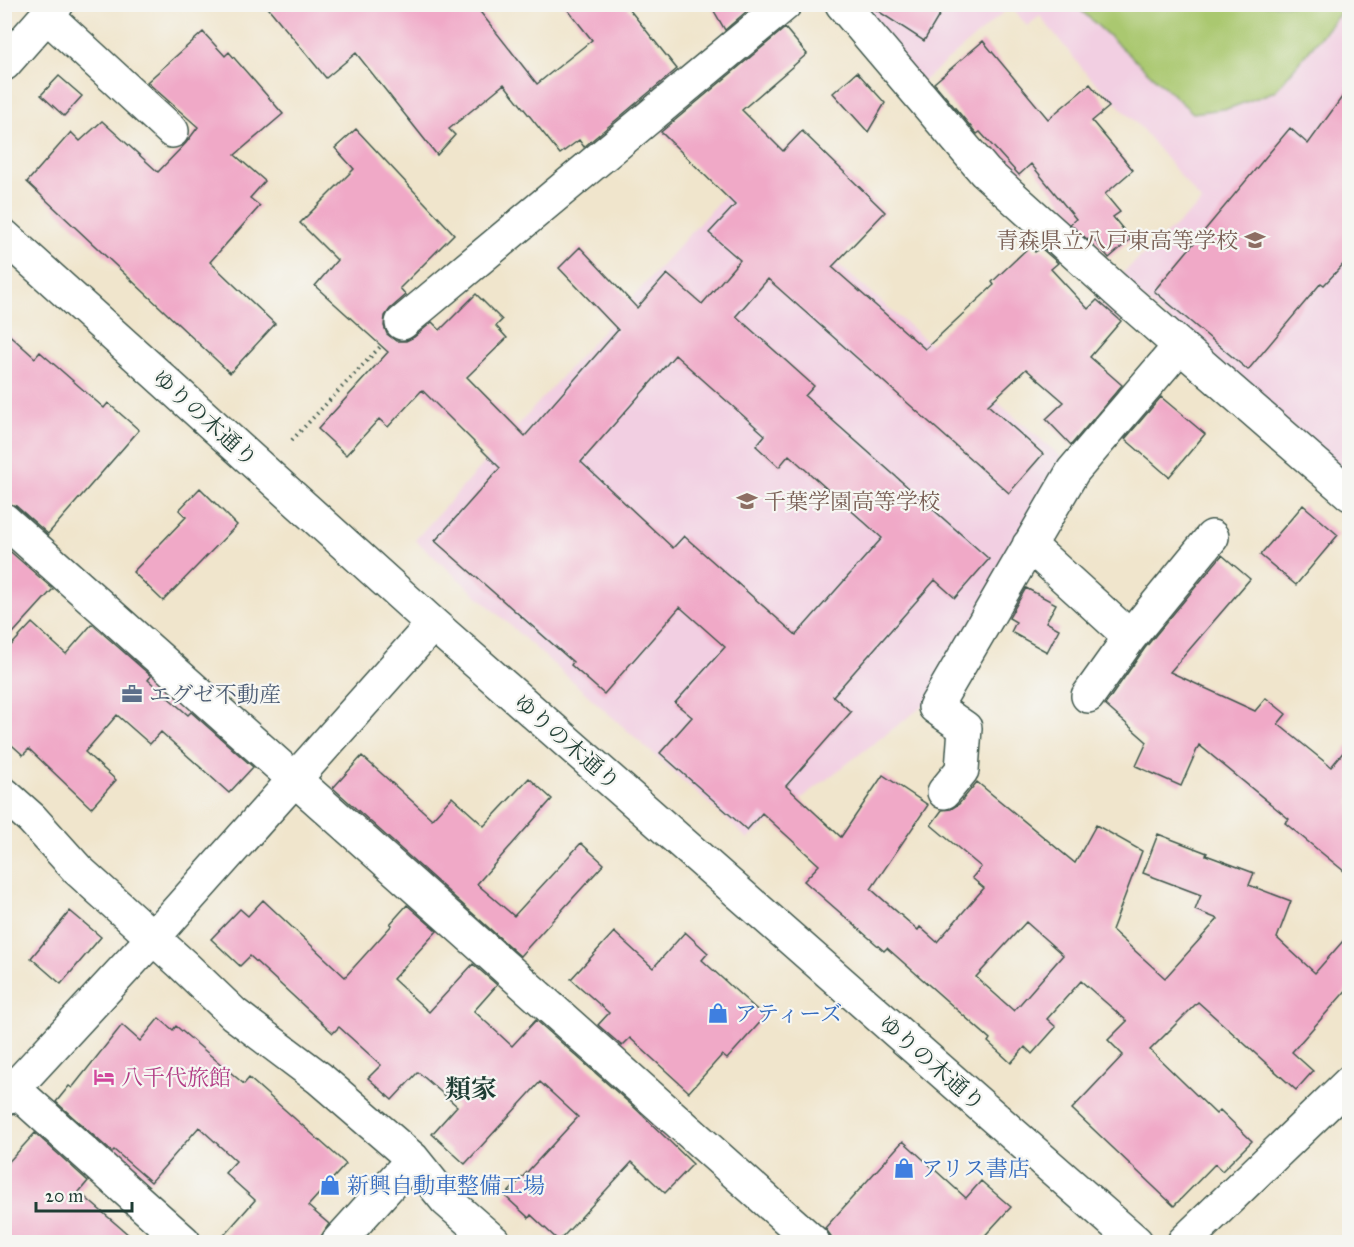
<svg xmlns="http://www.w3.org/2000/svg" width="1354" height="1247" viewBox="0 0 1354 1247" font-family="'IM FELL Great Primer','Noto Serif JP',serif">
<style>
.built{fill:#f2cfe2}
.green{fill:#aac870;stroke:#648252;stroke-width:1.5}
.building{fill:#f0a9c7;fill-rule:evenodd}
.lines{fill:none;stroke-linecap:round;stroke-linejoin:round}
.minor-casing{stroke:#3e564b;stroke-width:36}
.path{stroke:#3e564b;stroke-width:4;stroke-dasharray:1.5 4.5;stroke-linecap:butt}
.minor{stroke:#fff;stroke-width:33}
.labels{text-anchor:middle;dominant-baseline:central;stroke-width:4.5;stroke-linejoin:round;paint-order:stroke}
.education-label{font-size:22px;fill:#785e54;stroke:#f6f6f2;text-anchor:end}
.street-label{font-size:22px;fill:#1f3d34;stroke:#f6f6f2}
.service-label{font-size:22px;fill:#4e5e75;stroke:#f6f6f2;text-anchor:start}
.shop-label{font-size:22px;fill:#366cbe;stroke:#f6f6f2;text-anchor:start}
.hotel-label{font-size:22px;fill:#b23c85;stroke:#f6f6f2;text-anchor:start}
.quarter-label{font-size:26px;font-weight:bold;fill:#1f3d34;stroke:#f6f6f2}
</style>
<rect width="100%" height="100%" fill="#f6f6f2"/>
<filter id="ink" filterUnits="userSpaceOnUse"><feTurbulence type="fractalNoise" baseFrequency=".0167" numOctaves="2"/><feDisplacementMap in="SourceGraphic" scale="12" xChannelSelector="R" yChannelSelector="G"/><feConvolveMatrix kernelMatrix="1 2 1 2 8 2 1 2 1" color-interpolation-filters="sRGB"/></filter>
<filter id="wash" filterUnits="userSpaceOnUse"><feTurbulence type="fractalNoise" baseFrequency=".008" numOctaves="4" result="noise"/><feDisplacementMap in="SourceGraphic" scale="24" xChannelSelector="R" yChannelSelector="G"/><feGaussianBlur stdDeviation="1.35" result="paint"/><feColorMatrix in="noise" values="0 0 0 0 0 0 0 0 0 0 0 0 0 0 0 0 0 1.4 0 .05"/><feComposite in="paint" operator="in"/></filter>
<g filter="url(#wash)">
<rect width="100%" height="100%" fill="#f0e5cc"/>
<path class="built" d="M855 5H1349V476L1118 277 1202 202 1142 129 1086 73 1040 16 1027 26 1011 6 921 83Z
M739 179 1067 462 927 703 748 839 415 540Z"/>
<path class="green" d="M1075 5H1347L1275 91 1230 108 1193 113Z"/>
<g id="blocks">
<path class="building" d="M265 4H474L537 84 592 40 563 4H625L677 69 584 147 579 140 560 154 504 84 449 129 455 135 437 155 356 53 326 78Z
M710 4H755L725 30Z
M867 4H946L924 41Z
M785 28 807 54 742 110 783 151 802 131 885 212 832 267 925 349 994 285 992 282 1030 246 1035 252 1041 248 1058 263 1051 269 1088 309 1097 300 1121 321 1090 357 1122 385 1071 445 1046 419 1064 402 1026 369 988 405 1043 454 1009 493 768 279 736 316 814 386 805 396 989 559 955 598 935 580 833 696 851 712 786 786 841 837 883 775 928 805 871 889 918 930 920 927 937 942 984 888 972 878 981 867 931 825 942 810 951 809 959 804 977 782 1075 863 1096 825 1142 851 1112 930 1165 978 1218 919 1195 910 1201 895 1143 873 1158 834 1207 853 1206 855 1254 873 1249 885 1291 901 1277 938 1315 973 1350 933V986L1292 1052 1313 1071 1296 1090 1198 1002 1150 1050 1216 1114 1220 1110 1252 1141 1222 1171 1215 1164 1174 1206 1072 1109 1123 1055 1108 1040 1127 1021 1081 981 1047 1019 1056 1027 1032 1054 1025 1047 1011 1063 988 1042 990 1039 887 948 884 951 804 881 819 865 762 813 747 830 660 753 692 717 675 703 725 647 680 607 604 694 571 665 573 662 435 541 500 468 422 390 388 427 379 419 346 455 318 429 388 352 315 286 337 260 300 223 354 169 335 148 356 129 454 234 400 288 406 295 390 309 385 316 384 326 387 334 396 341H406L414 337 432 322 440 330 476 294 502 320 496 326 507 338 467 377 525 436 618 330 559 268 580 247 637 308 667 274 702 304 740 260 709 233 735 205 661 132ZM675 355 765 435 756 446 779 467 789 455 882 538 796 635 684 536 673 548 581 462ZM1026 922 1063 955 1014 1011 976 977Z
M203 32 225 56 229 52 283 114 235 155 265 181 250 198 260 206 210 262 275 324 230 373 27 182 71 132 80 141 102 121 158 172 186 143 198 127 147 82Z
M983 41 1048 119 1090 84 1109 107 1092 121 1133 170 1105 194 1120 212 1113 217 1131 239 1109 258 1092 237 1088 240 1070 224 1076 219 1031 164 1019 175 980 132 977 134 934 83Z
M857 72 885 103 868 132 833 93Z
M59 76 82 96 64 116 41 95Z
M1350 86V257L1324 285 1321 283 1248 370 1154 291 1290 128 1308 144Z
M4 330 35 358 40 352 104 408 108 403 139 430 48 534 16 506 4 502Z
M1161 397 1205 434 1169 477 1125 439Z
M200 488 237 525 163 601 133 572 186 517 179 510Z
M1303 505 1338 535 1296 585 1260 555Z
M4 546 53 589 4 643Z
M1222 555 1250 579 1170 672 1255 711 1266 698 1286 714 1278 724 1331 767 1350 744V876L1285 823 1289 819 1199 745 1181 786 1136 766 1147 742 1105 705 1145 648Z
M1026 588 1056 604 1046 622 1059 629 1047 652 1011 632 1016 622 1009 618Z
M32 623 66 654 92 624 151 676 148 680 188 715 191 712 253 767 229 793 161 732 150 744 117 715 85 752 116 780 91 808 29 749 23 755 4 738V653Z
M362 756 432 819 452 797 484 826 529 778 552 799 477 884 514 916 581 843 604 864 520 956 333 788Z
M263 900 345 977 392 925 390 924 407 905 437 931 393 979 429 1012 473 964 497 985 474 1011 512 1046 536 1020 636 1109 693 1164 665 1193 632 1162 559 1241 531 1215 529 1218 505 1196 578 1117 540 1082 465 1164 432 1134 457 1106 418 1072 392 1100 368 1078 381 1065 339 1027 333 1033 250 956 240 966 211 939 240 909 248 916Z
M70 911 101 937 61 984 31 958Z
M614 932 653 968 685 932 708 953 702 960 765 1017 727 1059 722 1055 689 1092 630 1038 622 1046 598 1025 609 1013 571 979Z
M159 1018 173 1030 176 1026 244 1084 249 1078 346 1164 308 1206 329 1224 320 1238V1242H218L255 1200 225 1173 236 1161 199 1127 151 1182 114 1150 112 1152 56 1102 69 1086 72 1088 122 1025 140 1041Z
M35 1133 88 1181 79 1192 137 1242H4V1167Z
M903 1141 966 1198 981 1181 1011 1207 979 1242H831V1236L825 1228Z"/>
</g>
</g>
<g filter="url(#ink)">
<use href="#blocks" fill-opacity="0" stroke="#3e564b" stroke-width="1.5"/>
<g class="lines">
<g class="minor-casing">
<path id="minor" d="M842 4 985 172 1126 299 1350 494
M47 16 172 131
M4 64 57 4
M4 236 433 624 1136 1242
M402 323 785 4
M4 520 813 1242
M1029 545 1130 637
M1088 696 1130 637 1212 537
M944 792 962 770 965 728 935 707 1073 471 1180 346
M4 794 32 819 78 870 182 964 234 1014 319 1078 413 1159 446 1200 494 1242
M14 1089 184 1242
M4 1099 153 938 433 624
M338 1242 413 1159
M1184 1242 1350 1082"/>
</g>
<path class="path" d="M292 440 380 347"/>
<use href="#minor" class="minor"/>
</g>
</g>
<defs>
<g id="school-bare" transform="scale(1.62)"><path d="M0-5L7-2L0 1L-7-2ZM-4 1L0 2.5L4 1V4Q0 6-4 4Z" fill="#8d6e63" stroke="#f6f6f2" stroke-width="2.5" paint-order="stroke"/></g>
<g id="office-bare" transform="scale(1.62)"><path d="M-6-3h4V-5.5h4V-3h4V5H-6ZM-1-4.5V-3h2v-1.5ZM-6 0V1H6V0Z" fill="#5c6f8a" stroke="#f6f6f2" stroke-width="2.5" paint-order="stroke"/></g>
<g id="shop-bare" transform="scale(1.62)"><path d="M-5-2.5h2.3a2.7 3.5 0 0 1 5.4 0H5L5.5 6h-11ZM-1.5-2.5h3a1.5 2.3 0 0 0-3 0Z" fill="#3f7fe0" stroke="#f6f6f2" stroke-width="2.5" paint-order="stroke"/></g>
<g id="hotel-bare" transform="scale(1.62)"><path d="M-6-4.5h1.5V1H6V5H4.5V3h-9V5H-6ZM-4 0a1.8 1.8 0 1 1 3.6 0ZM.5 0V-2.5h3Q6-2.5 6 0Z" fill="#d1479c" stroke="#f6f6f2" stroke-width="2.5" paint-order="stroke"/></g>
</defs>
<g fill-rule="evenodd">
<use href="#school-bare" x="1255" y="240"/>
<use href="#school-bare" x="747" y="501"/>
<use href="#office-bare" x="132" y="694"/>
<use href="#shop-bare" x="718" y="1013"/>
<use href="#hotel-bare" x="104" y="1077"/>
<use href="#shop-bare" x="904" y="1168"/>
<use href="#shop-bare" x="330" y="1185"/>
</g>
<g class="labels">
<g class="education-label">
<text x="1238" y="240">青森県立八戸東高等学校</text>
<text x="764" y="501" text-anchor="start">千葉学園高等学校</text>
</g>
<g class="street-label">
<text transform="translate(205 418) rotate(42)">ゆりの木通り</text>
<text transform="translate(567 742) rotate(41)">ゆりの木通り</text>
<text transform="translate(932 1063) rotate(41)">ゆりの木通り</text>
</g>
<g class="service-label">
<text x="149" y="694">エグゼ不動産</text>
</g>
<g class="shop-label">
<text x="735" y="1013">アティーズ</text>
<text x="921" y="1168">アリス書店</text>
<text x="347" y="1185">新興自動車整備工場</text>
</g>
<g class="hotel-label">
<text x="121" y="1077">八千代旅館</text>
</g>
<g class="quarter-label">
<text x="471" y="1089">類家</text>
</g>
</g>
<rect width="1354" height="1247" fill="none" stroke="#f6f6f2" stroke-width="24"/>
<path d="M36 1202v9h96v-9" fill="none" stroke="#1f3d34" stroke-width="3"/>
<text x="45" y="1202" font-size="18" fill="#1f3d34" stroke="#f6f6f2" stroke-width="4.5" paint-order="stroke">20 m</text>
</svg>
